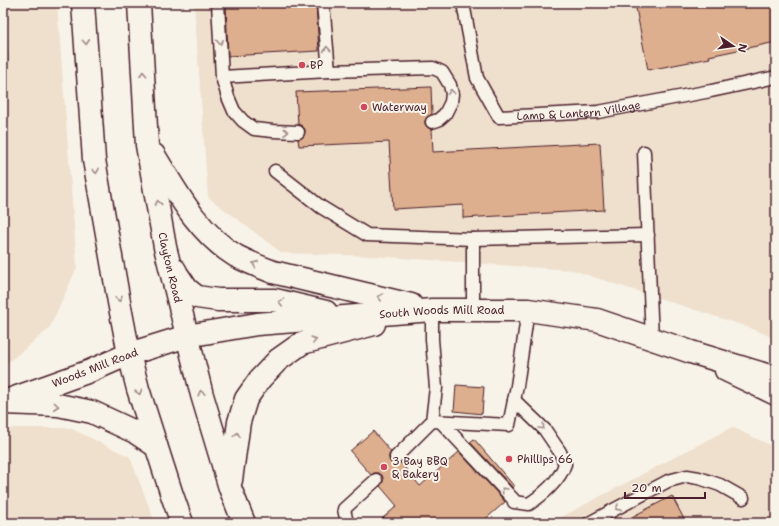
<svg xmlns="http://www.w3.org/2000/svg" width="779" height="526" viewBox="0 0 779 526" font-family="'Shantell Sans',sans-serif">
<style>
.built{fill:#efdfcd}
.water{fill:#91dcf2;stroke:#7590a2}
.building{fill:#ddaf8e;stroke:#4a1f2b}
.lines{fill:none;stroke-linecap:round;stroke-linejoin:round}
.service-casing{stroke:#4a1f2b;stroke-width:15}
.tertiary-casing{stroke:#4a1f2b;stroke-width:25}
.secondary-casing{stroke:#4a1f2b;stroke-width:25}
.service{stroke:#f7f3e8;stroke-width:12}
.tertiary{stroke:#f7f3e8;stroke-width:22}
.secondary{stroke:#f7f3e8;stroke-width:22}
.oneway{stroke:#a0898a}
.poi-dot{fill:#d1495b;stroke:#f7f3e8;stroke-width:1.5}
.labels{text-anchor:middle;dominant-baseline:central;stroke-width:4;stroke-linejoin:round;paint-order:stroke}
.poi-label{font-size:11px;fill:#4a1f2b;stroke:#f7f3e8;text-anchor:start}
.street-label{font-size:11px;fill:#4a1f2b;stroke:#f7f3e8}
</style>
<rect width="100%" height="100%" fill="#f7f3e8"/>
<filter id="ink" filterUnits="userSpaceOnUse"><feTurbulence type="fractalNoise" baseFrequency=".025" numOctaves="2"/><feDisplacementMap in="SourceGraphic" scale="8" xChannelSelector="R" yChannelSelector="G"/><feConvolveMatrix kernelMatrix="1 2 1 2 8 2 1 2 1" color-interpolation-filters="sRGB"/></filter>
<g filter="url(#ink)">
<path class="built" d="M3 3H57L77 267 49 329 6 364 3 365Z
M194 3H776V339L751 328 572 270 373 256 282 253 208 197Z
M732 427 776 448V523H550Z
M13 428H70L130 457 155 523H3V431Z"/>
<path class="water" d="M3 3H5L8 60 3 92Z"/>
<path class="building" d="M226 3H316L319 51 228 56Z
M635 3H774L776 12V42L709 56 710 58 648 70Z
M431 87 432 114 427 117 425 121V124L427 127 432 129 433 152 600 143 604 210 463 218V205L393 209 389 142 299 146 298 139 302 138 304 136 305 132V129L302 126 298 124 296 92Z
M456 385 484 387 482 414 454 411Z
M373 431 391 452 389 455V459L390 462 394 464H398L401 463 420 486 459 452 501 497 505 502 481 523H377L397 506 380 486 383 482V478L382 475 378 473H374L371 475 350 451Z
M474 439 514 486 513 488 470 442Z
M672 496 686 523H620Z"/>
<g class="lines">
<g class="service-casing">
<g id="service">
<path d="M218 3 222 77 228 97 234 111 243 121 254 129 273 131 298 132"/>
<path d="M323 3 329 71 433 68 442 72 450 85 452 94 451 102 445 114 438 120 432 122"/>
<path id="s1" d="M463 3 477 78 499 117 598 112 711 91 776 77"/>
<path d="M222 77 329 71"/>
<path d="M644 152 652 339"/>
<path d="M275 171 321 207 367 235 473 239 648 235"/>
<path d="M473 239V310"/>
<path d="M432 421 509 425 517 386 528 310"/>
<path d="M441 422 513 499 514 502 529 504C543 495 560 480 565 464L560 452 545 430 514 400"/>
<path d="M396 457 432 421 436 388 432 339V310"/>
<path d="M347 523 344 509 376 480"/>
<path d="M589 523 668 481 687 476 699 478 720 485 743 498"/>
</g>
</g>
<g class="tertiary-casing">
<path id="tertiary" d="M726 370 776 394
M3 402 90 371 129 354"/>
</g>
<g class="secondary-casing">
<g id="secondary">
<path d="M83 3 94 160 119 302 129 354 138 389 172 495 182 523"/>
<path id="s2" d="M139 3 147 145 165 247 202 395 230 488 244 523"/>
<path d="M154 155C176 191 198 233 236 256 248 262 260 267 273 272L411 305"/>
<path d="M175 270 177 274 187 289 197 297 218 300H275L326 312"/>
<path id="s3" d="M129 354 187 336 257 324 432 310H528L597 320 691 352 776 378"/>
<path d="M3 403 58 405 92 412 135 432 156 446"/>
<path d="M231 480 239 422 246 399 260 379 278 360 302 343 374 324"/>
</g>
</g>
<use href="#service" class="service"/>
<use href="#tertiary" class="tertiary"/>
<use href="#secondary" class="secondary"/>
</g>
<defs><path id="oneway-chevron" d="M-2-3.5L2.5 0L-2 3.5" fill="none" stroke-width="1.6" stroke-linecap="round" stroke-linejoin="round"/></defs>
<g class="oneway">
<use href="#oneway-chevron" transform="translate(86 42) rotate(86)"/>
<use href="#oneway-chevron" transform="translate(220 42) rotate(86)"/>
<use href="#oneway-chevron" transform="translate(327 49) rotate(-95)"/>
<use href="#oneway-chevron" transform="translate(143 74) rotate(-93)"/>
<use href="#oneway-chevron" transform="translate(451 92) rotate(-96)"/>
<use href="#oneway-chevron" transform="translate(286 132) rotate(2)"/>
<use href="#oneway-chevron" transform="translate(96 171) rotate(80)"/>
<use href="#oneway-chevron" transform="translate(158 203) rotate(-100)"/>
<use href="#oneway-chevron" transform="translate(255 264) rotate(-156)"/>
<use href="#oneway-chevron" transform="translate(380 297) rotate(-167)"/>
<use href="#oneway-chevron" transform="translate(119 299) rotate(80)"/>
<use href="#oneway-chevron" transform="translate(281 302) rotate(-168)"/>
<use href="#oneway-chevron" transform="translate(314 340) rotate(-14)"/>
<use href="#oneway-chevron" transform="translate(139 392) rotate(74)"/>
<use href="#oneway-chevron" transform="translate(201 393) rotate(-104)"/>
<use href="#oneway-chevron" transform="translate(56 406) rotate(6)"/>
<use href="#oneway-chevron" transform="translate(542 427) rotate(47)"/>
<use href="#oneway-chevron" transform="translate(237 435) rotate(-82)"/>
<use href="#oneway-chevron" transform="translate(504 490) rotate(-133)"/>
<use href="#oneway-chevron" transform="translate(618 508) rotate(152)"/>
</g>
</g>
<g class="poi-dot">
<circle cx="302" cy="65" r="4"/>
<circle cx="364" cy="107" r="4"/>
<circle cx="509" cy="459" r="4"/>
<circle cx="384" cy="467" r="4"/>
</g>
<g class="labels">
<g class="poi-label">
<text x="310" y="65">BP</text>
<text x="372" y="107">Waterway</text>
<text x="517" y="459">Phillips 66</text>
<text x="392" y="461">3 Bay BBQ<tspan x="392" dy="13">&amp; Bakery</tspan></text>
</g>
<g class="street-label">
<text stroke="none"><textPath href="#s1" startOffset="201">Lamp &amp; Lantern Village</textPath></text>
<text stroke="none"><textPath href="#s2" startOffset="267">Clayton Road</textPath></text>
<text stroke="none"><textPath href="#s3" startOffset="317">South Woods Mill Road</textPath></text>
<text transform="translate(95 368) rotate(-21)">Woods Mill Road</text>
</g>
</g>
<rect width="779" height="526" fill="none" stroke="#f7f3e8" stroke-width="16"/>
<rect x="8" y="8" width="763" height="510" fill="none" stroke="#4a1f2b" stroke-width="1.5" filter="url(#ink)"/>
<g transform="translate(733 46) rotate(103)" stroke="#f7f3e8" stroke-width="3" paint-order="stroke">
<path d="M0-3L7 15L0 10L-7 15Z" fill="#4a1f2b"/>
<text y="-6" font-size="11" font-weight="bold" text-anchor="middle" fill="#4a1f2b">N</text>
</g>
<path d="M625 492v6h80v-6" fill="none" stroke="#4a1f2b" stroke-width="2"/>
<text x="631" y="492" font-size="12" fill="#4a1f2b" stroke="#f7f3e8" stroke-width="3" paint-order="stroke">20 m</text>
</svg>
